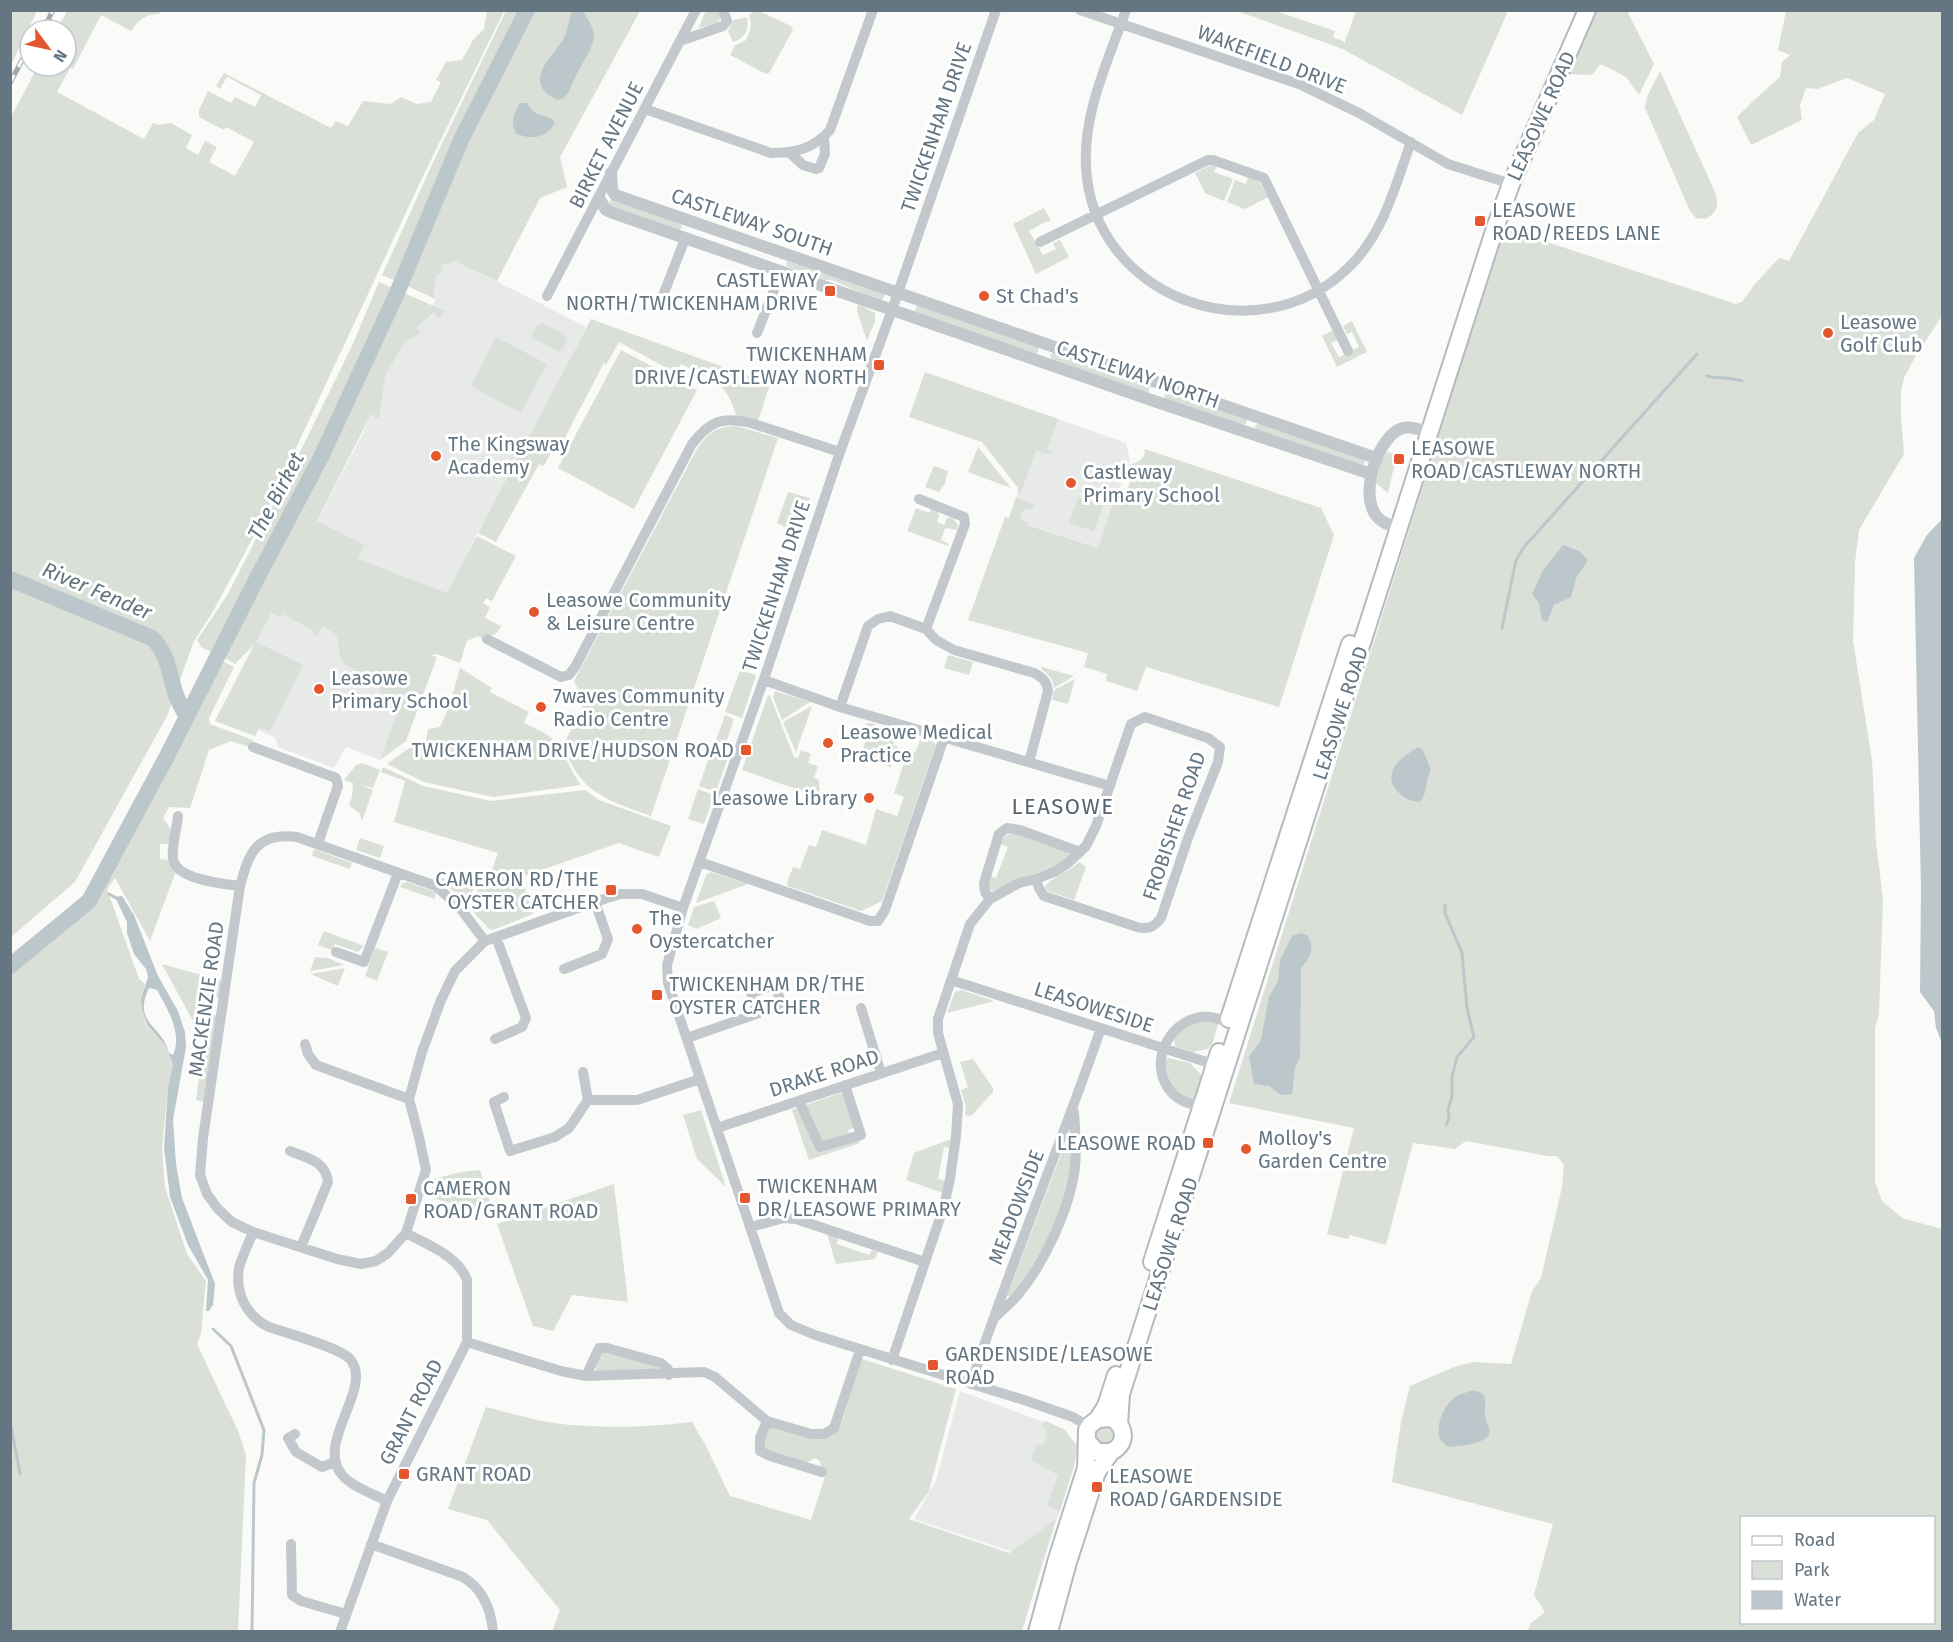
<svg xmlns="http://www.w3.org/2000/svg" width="1953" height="1642" viewBox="0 0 1953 1642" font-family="'Fira Sans',sans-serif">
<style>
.built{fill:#e8e9e9}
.green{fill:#dadfd7;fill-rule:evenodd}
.water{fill:#bbc7cb;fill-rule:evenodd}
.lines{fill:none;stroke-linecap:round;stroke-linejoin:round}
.stream{stroke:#bbc7cb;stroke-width:3}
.river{stroke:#bbc7cb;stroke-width:16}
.primary-casing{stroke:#b5babe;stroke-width:20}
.minor{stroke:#c3c8cc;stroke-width:10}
.tertiary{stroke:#c3c8cc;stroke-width:12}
.primary{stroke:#fff;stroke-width:16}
.rail-casing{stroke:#a2aab0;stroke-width:5}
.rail{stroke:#fff;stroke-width:3;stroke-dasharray:9;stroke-linecap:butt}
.poi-dot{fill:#e4572e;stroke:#fff;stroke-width:2}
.labels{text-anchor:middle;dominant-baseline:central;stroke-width:6;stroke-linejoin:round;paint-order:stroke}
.street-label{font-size:20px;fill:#657683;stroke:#fff}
.poi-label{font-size:20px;fill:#657683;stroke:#fff;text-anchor:start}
.water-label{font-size:21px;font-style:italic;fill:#60757c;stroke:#fff}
.quarter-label{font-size:22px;letter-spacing:1.5px;fill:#57646e;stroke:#fff}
</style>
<rect width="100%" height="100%" fill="#fafaf8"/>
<path class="built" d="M455 260 586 327 530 438 476 536 418 657 380 760 346 747 334 768 278 747 275 738 258 730 255 736 215 721 364 431 375 397 385 376 420 310 433 305 436 299 432 275 436 266Z
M1044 414 1126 443 1130 460 1128 465 1098 548 1009 518Z
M960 1391 1065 1430 1077 1446 1074 1466 1043 1562 914 1519 936 1480Z"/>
<path class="green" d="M11 10 37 11 11 65 10 11Z
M67 11H161L159 14C145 14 139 20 131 31L101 15 73 69 70 68 57 92 144 139 153 123 158 125 171 123 192 135 186 148 198 155 205 141 217 147 209 162 235 176 254 142 226 127 224 130 199 117V110L208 91 231 103 235 97 255 107 261 95 227 77 220 89 216 86 224 73 331 128 336 121 348 126 363 101 391 104 401 97 417 104 431 102 441 82 436 80 446 62 462 60 473 40 484 29 487 11H504L423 176 260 525 212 613 194 641 167 716 75 882 11 937V117L38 66H66V30H57Z
M506 11H640L560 157 567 187 540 198 497 281 454 261 441 266 443 271 436 276 434 289 436 299 382 275 435 158Z
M706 11H720L722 15 718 23 698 28Z
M753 11H759L791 26 793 30 769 73 766 74 730 55 735 45 745 41C750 32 753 26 749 16Z
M1237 11H1275L1335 31 1333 37 1343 41 1344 44 1356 11H1508L1462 115 1343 49Z
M1596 11H1627L1654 64 1639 95 1626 77 1601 64 1592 75 1569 74Z
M1786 11H1942V316L1915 357 1904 378 1901 391V418L1904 454 1859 530 1855 563 1853 641 1872 760 1876 843 1883 899 1879 1015 1875 1027V1182L1882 1201 1902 1218 1942 1229V1631H1528L1530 1624 1545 1612 1534 1595 1553 1524 1392 1482 1401 1422 1410 1386 1454 1367 1474 1362 1511 1364 1532 1291 1541 1278 1562 1187 1564 1165 1557 1156H1548L1466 1141 1455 1149 1413 1143 1386 1245 1350 1235 1348 1239 1327 1234 1354 1128 1229 1103 1504 228 1736 304 1742 302 1754 285 1779 258 1789 261 1858 133 1874 120 1885 94 1847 78 1817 89 1806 88 1800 105 1802 120 1751 145 1737 117 1753 101 1780 77 1782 62 1790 55 1778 50ZM1742 1518H1934V1622H1742Z
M747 17C749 29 746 38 733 42L728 31 733 20Z
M1660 71 1715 192C1719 206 1718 211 1706 219L1696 218 1690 211 1645 108 1647 97Z
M1211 165 1217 166 1214 172 1233 179 1224 201 1205 193 1195 173Z
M1248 177 1259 182 1268 197 1245 209 1227 202 1235 180 1246 184Z
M610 200 681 223 682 228 678 230 609 206Z
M1044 208 1051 221 1045 222 1029 231 1043 255 1056 249 1053 243 1060 240 1069 257 1036 274 1013 224Z
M787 261 885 293 882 302 832 280H825L786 266Z
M379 282 445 311 439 318 434 312 417 327 421 333 405 341 385 376 379 419 371 414 317 521 364 545 358 559 447 593 477 536 516 556 492 601 486 598 483 603 490 607 485 618 501 626C497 634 494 637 485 634L482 638 478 636 467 641 460 663 437 654 430 655 437 657 406 741 380 760 397 713 389 710 378 686 341 661 337 635 323 626 316 636 313 634 314 631 283 614 281 618 271 613 256 642 303 665 270 731 259 727 255 736 215 721 254 645 235 664 222 656 251 591 215 653 202 648 197 640 228 594 296 460 351 348ZM350 394 321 457 274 545V544Z
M858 304 875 313V321L867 341 857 311Z
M917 305 1038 347V352L1035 354 914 313Z
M591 319 770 384 758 421 736 415C725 379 712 380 681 364L676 373 619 342 606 365 604 363 562 443 557 441 544 466 539 464 496 542 478 533Z
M1352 321 1367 352 1337 367 1322 336 1333 330 1337 340 1331 343 1339 357 1359 347 1352 332 1347 334 1343 326Z
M543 323 564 334 567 340 562 351H557L533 338 532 334 538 324Z
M496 337 547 364 521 413 471 386Z
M621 350 697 390 634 509 558 468Z
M1054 352 1150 385 1149 392 1146 393 1052 360 1050 355Z
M925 372 1058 419 1047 450 1052 452 1051 455 1036 450 1021 493 1017 492 1018 488 982 442 909 417Z
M1168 391 1245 418 1247 421 1246 424 1241 425 1164 400 1165 393Z
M1259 422 1364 458 1365 462 1363 465 1256 431 1255 426Z
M736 426 778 438 651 816C605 799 581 794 563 745L582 709V698L574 681 697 449C709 432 715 427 736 426Z
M978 447 1011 488 968 472Z
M1145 449 1321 508 1334 535 1279 707 1146 667 1137 691 1106 681 1107 674 1084 667 1088 653 968 620 1005 517 1009 518 1016 498 1034 504 1032 510 1024 508 1020 519 1028 522V525L1098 548 1116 495 1125 497 1131 479 1124 477 1128 465C1139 462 1144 460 1145 449Z
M1387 452 1397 454 1388 493 1376 483 1381 462Z
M934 466 948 471 945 483 939 492 925 487Z
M788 492 810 498 797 533 777 523Z
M1078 497 1103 506 1094 531 1069 523Z
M916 508 929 513 931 509 938 511 939 516 937 522 944 525 947 518 952 517 958 525 957 530 945 528 941 540 949 544 948 546 907 531Z
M948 655 973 662 969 675 944 668Z
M220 660 234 667 209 718 210 724 253 740 250 747 231 741 209 750 190 808 169 807 163 818 172 831 168 844H160V859L167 860 176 871 150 941 115 878 107 889 139 979 145 984 141 999 142 1010 146 1025 165 1045 173 1064 168 1088 162 1148 165 1187 187 1254 206 1281 201 1333 197 1344 238 1431 246 1455 238 1631H11L10 973 91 903Z
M1042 667 1074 676 1054 688C1053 678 1048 674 1041 669Z
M460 668 492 688 490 692 529 712 524 723C532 727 542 731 549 736 565 748 569 771 581 785L493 797 424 782 387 764 412 746 411 741 425 746 428 729 440 727 449 707Z
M740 670 756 675 742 718 725 712Z
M1075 679 1068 704 1052 700 1054 690Z
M775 691 810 702 782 720 773 697Z
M768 695 770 696 794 757 798 758 801 750 811 754 808 763 818 766 814 778 819 780 820 797 742 770Z
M812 706 796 752 783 722Z
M725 715 734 719 723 752 713 749Z
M866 723H871L898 731 893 745 898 747 891 767 860 757 866 740 859 737Z
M921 738 932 741 936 744 935 748 882 901 861 911 788 886 787 883 793 867 800 869 809 845 816 847 822 830 866 845 876 809 897 816 904 797 894 793 908 751 915 753Z
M711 752 728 758 716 792 699 786Z
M362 763 380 770 373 788 361 785 373 790 362 821 360 814 349 805 352 797 353 783 344 780 356 765Z
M383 767 423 786 491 801 585 790 599 800 671 826 659 857 619 843 521 877 533 914 493 930 489 929 471 909 479 887 485 890 498 853 394 822 405 781 381 772Z
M698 789 714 795 704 824 688 819Z
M1010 834H1017L1068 851 1070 856 1064 862 992 891 989 888V876L996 878 1008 847 1001 844 1003 838Z
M360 838 384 846 380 858 356 850Z
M314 849 352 863 350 869 312 856Z
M1079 862 1086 867 1074 900 1048 891 1045 887C1048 879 1070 871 1079 862Z
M711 872 748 884 696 903 706 875Z
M439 877 474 888 467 905 446 884 438 880Z
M407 882 436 892 435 899 400 887 402 883Z
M714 901 721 918 696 929 688 925 694 907Z
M324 931 364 946 358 952 335 944 332 950 318 945Z
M375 948 388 952 377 981 365 976Z
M315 957 328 958 344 965 310 971Z
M162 964 223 981 221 998 214 997 210 1013 218 1016 205 1102 196 1100 204 1041Z
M345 968 338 986 311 974Z
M962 990 994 1001 947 1013 955 992Z
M1203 1021 1218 1024 1213 1042 1208 1049 1193 1052 1175 1046 1174 1038 1190 1023Z
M1168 1058 1190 1063 1202 1076 1194 1101C1170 1092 1169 1086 1165 1063Z
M973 1059 993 1088V1092L971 1116 965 1115 966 1107 961 1090 968 1087 960 1062Z
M843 1092 855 1127 848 1130 852 1141 858 1139 860 1143 809 1160 792 1110Z
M701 1110 726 1187 697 1159 683 1115Z
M1070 1131 1073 1134C1072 1149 1072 1165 1069 1180 1061 1224 1037 1261 1012 1296H1007Z
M951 1139 949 1148 944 1147 938 1179 945 1181 943 1193 906 1180 914 1153Z
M480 1170 495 1218 430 1197 434 1179 461 1172Z
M614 1184 628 1302 572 1295 553 1331 533 1326 497 1224Z
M827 1234 838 1238 837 1244 869 1255 872 1250 878 1252 875 1259 836 1264Z
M601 1352 658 1365V1370L596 1372V1367Z
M862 1359 956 1389 929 1491 909 1519 1009 1553 1056 1519 1022 1631 552 1632 560 1610 487 1520 448 1509 486 1407C514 1414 543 1423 572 1425 611 1428 652 1427 692 1422L705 1444 730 1496 811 1520 827 1470 821 1467 820 1461 815 1458 805 1464 766 1451 763 1440 768 1426 831 1435 841 1424Z
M1046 1421 1065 1430 1077 1446 1074 1466 1060 1511 1047 1505 1058 1475 1031 1460 1036 1444 1044 1445 1047 1431 1042 1424Z
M1094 1435a11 11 0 1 1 22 0a11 11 0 1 1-22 0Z"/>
<path class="water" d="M572 11H582C599 32 596 41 583 62 577 72 573 83 568 93L564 98 557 100C521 81 551 60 564 38 568 30 569 19 572 11Z
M520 103H527C537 120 545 112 555 122 548 138 532 140 517 134 509 124 514 113 520 103Z
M1942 519V1043L1936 1028 1934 1011 1920 992 1921 890 1914 558 1927 535Z
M1563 545 1579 551 1588 560 1576 578 1571 597 1554 605 1547 622 1542 620 1539 603 1532 594 1543 570Z
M1418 747 1423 750 1431 770C1424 783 1429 790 1420 802 1403 801 1383 784 1395 766 1400 758 1411 752 1418 747Z
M122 896 134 915 158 976 178 1011 185 1032 186 1047 173 1120 176 1164 182 1198 215 1284 213 1305 209 1311H206L208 1280 188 1245 170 1197 164 1148 168 1088 173 1064 165 1045 147 1025 142 1010 141 999 148 977 146 969 134 954 127 933V922L115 897ZM149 988 157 990C167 1008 183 1034 173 1055L169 1053C162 1024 132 1024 149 988Z
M1301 933 1307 935C1316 947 1310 958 1301 968L1300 1057 1295 1068 1292 1094 1281 1095 1269 1086 1254 1084 1249 1057 1261 1040 1269 997 1278 981 1280 960 1292 936Z
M1471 1391C1476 1391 1481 1391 1484 1396 1487 1401 1484 1409 1485 1415 1485 1421 1491 1429 1489 1434 1484 1445 1458 1446 1448 1447 1445 1445 1443 1443 1441 1440 1434 1429 1443 1407 1453 1399 1458 1394 1465 1393 1471 1391Z"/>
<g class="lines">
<path class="stream" d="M1707 376C1720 379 1729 377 1742 381
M1502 628 1516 560 1524 547 1697 354
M109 894 118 899
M1445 905V913L1462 953 1467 1008 1474 1037 1457 1057 1452 1077V1097L1448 1109 1449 1119 1446 1125
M213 1329 231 1346 264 1430 262 1455 254 1483 252 1632
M11 1426 20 1474"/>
<path class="river" d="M10 579 152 638C169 654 169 675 176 695 179 703 183 710 187 717
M10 966 89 901 167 756 254 584 321 457 397 293 461 140 527 10"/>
<g class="primary-casing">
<path id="primary" d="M1229 1019 1350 644
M1152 1262 1219 1052
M1098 1419 1106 1406 1116 1375
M1119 1424 1121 1394 1495 228 1511 184 1587 10
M1037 1632 1057 1559 1086 1468 1087 1430 1090 1425 1098 1419 1109 1418 1115 1420C1127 1431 1125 1445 1111 1452H1097L1088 1442
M1049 1632 1068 1562 1097 1472 1111 1452"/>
</g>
<path class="minor" d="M996 10 892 310 840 452 765 676 683 908 667 965 668 983 779 1313 791 1325 815 1335 1027 1401 1073 1417 1089 1427
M1080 10 1299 84 1359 113 1448 164 1511 184
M1126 10C1108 61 1083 113 1086 167 1093 298 1257 358 1349 267 1384 233 1395 186 1411 142
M680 41 723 26 727 21 723 10
M645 109 771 153C796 153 813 149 830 130L873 10
M790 153 803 165 816 169 819 168 825 154 824 137
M1040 242 1208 160H1213L1264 178 1348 351
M547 296 696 10
M662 298 685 239
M757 333 781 272
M919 499 964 517 965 524 926 629
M487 639 561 677 569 675 575 667 692 444C710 421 722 416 751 423L840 452
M764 680 840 707 1110 786
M840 707 868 626 878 619 890 616 926 629 936 640 954 650 1034 673C1042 677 1047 681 1048 691L1029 762
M253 747 336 778 338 786 318 843
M178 816C177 828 171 848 173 859 176 880 224 884 240 886
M700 862 870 921H878L885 910 944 738
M990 899 985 892 984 883 999 834 1007 828 1020 830 1080 852
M485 941 460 908 436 886 297 837C257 832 249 852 240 886L203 1138 200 1175 207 1194 218 1209 232 1222 253 1232 337 1259 361 1264 376 1261 388 1253 406 1233 424 1176 426 1170 419 1137 409 1099 422 1052 441 1000 455 971 485 941 595 902 620 894H642L683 908
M336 952 364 962 398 873
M564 969 602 954 608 939 595 902
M951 980 1219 1066
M861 1008 881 1073
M687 1038 782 1005 775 985 751 993 758 1013
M495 1039 522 1027 526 1018 496 937
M305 1044 308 1054 316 1065 409 1099
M504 1097 494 1102 510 1151 555 1137 569 1128 588 1100 583 1072
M588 1100H637L700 1079
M799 1101 820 1147 861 1135 845 1085
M1201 1107C1191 1104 1179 1101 1172 1093 1147 1066 1167 1022 1201 1017 1210 1016 1219 1019 1228 1022
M717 1128 943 1053
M290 1151C307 1158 326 1161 328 1182L301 1247
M750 1227 784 1218 796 1219 925 1262
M253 1232C249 1243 242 1256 239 1268 235 1293 246 1316 269 1327 286 1333 339 1347 350 1359 375 1388 313 1443 343 1476 353 1487 373 1494 387 1501
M994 1318C1001 1311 1010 1304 1017 1296 1044 1264 1070 1209 1075 1167 1077 1148 1075 1130 1074 1112
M467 1342 561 1371 586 1376 704 1372 715 1377 767 1421 811 1434H824L834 1428 860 1350
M892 1360 944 1206 950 1179 956 1136 958 1104 938 1033V1019L970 924 990 899 1019 883 1036 879 1056 871 1068 863 1086 846 1096 826 1131 724 1145 717 1208 738 1220 747 1218 762 1188 838 1161 918C1154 927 1148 930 1137 927L1044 896 1039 888 1036 879
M586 1376 599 1348H607L661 1363 668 1369 669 1375
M971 1384C1010 1264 1060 1148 1101 1028
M767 1421 760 1438V1451L770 1456 822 1472
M295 1434 288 1438 296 1452 322 1467 335 1462
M291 1544 292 1595 301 1601 346 1614
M371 1544 463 1577C483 1589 491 1608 493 1632
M340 1632 387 1501 467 1342V1280C458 1255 427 1245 406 1233"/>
<path class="tertiary" d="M611 173 612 190 615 195 1376 458
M599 198 606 210 613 213 1157 402 1371 474
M1400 528C1394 526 1387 525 1382 521 1356 504 1375 443 1398 430 1408 424 1420 430 1430 433"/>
<use href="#primary" class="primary"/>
<g class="rail-casing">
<path id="rail" d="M43 30 53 10
M10 83 30 45"/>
</g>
<use href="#rail" class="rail"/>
</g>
<g class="poi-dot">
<rect x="1474" y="215" width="12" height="12" rx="3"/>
<rect x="824" y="285" width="12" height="12" rx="3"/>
<circle cx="984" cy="296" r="6"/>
<circle cx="1828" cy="333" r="6"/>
<rect x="873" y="359" width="12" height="12" rx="3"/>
<circle cx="436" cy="456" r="6"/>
<rect x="1393" y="453" width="12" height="12" rx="3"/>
<circle cx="1071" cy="483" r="6"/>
<circle cx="534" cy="612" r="6"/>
<circle cx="319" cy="689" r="6"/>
<circle cx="541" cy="707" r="6"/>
<circle cx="828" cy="743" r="6"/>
<rect x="740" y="744" width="12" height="12" rx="3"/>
<circle cx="869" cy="798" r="6"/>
<rect x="605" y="884" width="12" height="12" rx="3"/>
<circle cx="637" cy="929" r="6"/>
<rect x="651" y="989" width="12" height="12" rx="3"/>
<rect x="1202" y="1137" width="12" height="12" rx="3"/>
<circle cx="1246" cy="1149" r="6"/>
<rect x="739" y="1192" width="12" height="12" rx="3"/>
<rect x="405" y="1193" width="12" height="12" rx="3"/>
<rect x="927" y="1359" width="12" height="12" rx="3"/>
<rect x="398" y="1468" width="12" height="12" rx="3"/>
<rect x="1091" y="1481" width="12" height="12" rx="3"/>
</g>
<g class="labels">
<g class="street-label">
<text transform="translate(1272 59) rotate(21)">WAKEFIELD DRIVE</text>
<text transform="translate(1541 116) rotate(-66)">LEASOWE ROAD</text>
<text transform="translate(936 127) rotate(-71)">TWICKENHAM DRIVE</text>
<text transform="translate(606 145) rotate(-63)">BIRKET AVENUE</text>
<text transform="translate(752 222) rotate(19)">CASTLEWAY SOUTH</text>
<text transform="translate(1138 374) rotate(19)">CASTLEWAY NORTH</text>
<text transform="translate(776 586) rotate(-72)">TWICKENHAM DRIVE</text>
<text transform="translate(1340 713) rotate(-72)">LEASOWE ROAD</text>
<text transform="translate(1174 826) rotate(-71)">FROBISHER ROAD</text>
<text transform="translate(206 999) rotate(-82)">MACKENZIE ROAD</text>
<text transform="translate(1094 1007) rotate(18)">LEASOWESIDE</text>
<text transform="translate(824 1073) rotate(-18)">DRAKE ROAD</text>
<text transform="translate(1016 1207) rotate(-69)">MEADOWSIDE</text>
<text transform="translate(1170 1244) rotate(-72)">LEASOWE ROAD</text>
<text transform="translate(411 1412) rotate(-63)">GRANT ROAD</text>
</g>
<g class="poi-label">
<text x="1492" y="210">LEASOWE<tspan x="1492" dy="23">ROAD/REEDS LANE</tspan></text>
<text x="818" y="280" text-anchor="end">CASTLEWAY<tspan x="818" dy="23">NORTH/TWICKENHAM DRIVE</tspan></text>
<text x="996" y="296">St Chad's</text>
<text x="1840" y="322">Leasowe<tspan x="1840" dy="23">Golf Club</tspan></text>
<text x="867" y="354" text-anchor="end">TWICKENHAM<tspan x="867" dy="23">DRIVE/CASTLEWAY NORTH</tspan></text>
<text x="448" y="444">The Kingsway<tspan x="448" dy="23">Academy</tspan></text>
<text x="1411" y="448">LEASOWE<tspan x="1411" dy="23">ROAD/CASTLEWAY NORTH</tspan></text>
<text x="1083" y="472">Castleway<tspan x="1083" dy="23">Primary School</tspan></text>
<text x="546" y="600">Leasowe Community<tspan x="546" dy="23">&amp; Leisure Centre</tspan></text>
<text x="331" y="678">Leasowe<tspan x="331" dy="23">Primary School</tspan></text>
<text x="553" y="696">7waves Community<tspan x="553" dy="23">Radio Centre</tspan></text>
<text x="840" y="732">Leasowe Medical<tspan x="840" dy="23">Practice</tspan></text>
<text x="734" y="750" text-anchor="end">TWICKENHAM DRIVE/HUDSON ROAD</text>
<text x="857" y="798" text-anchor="end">Leasowe Library</text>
<text x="599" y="879" text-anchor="end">CAMERON RD/THE<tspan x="599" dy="23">OYSTER CATCHER</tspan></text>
<text x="649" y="918">The<tspan x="649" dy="23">Oystercatcher</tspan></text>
<text x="669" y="984">TWICKENHAM DR/THE<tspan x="669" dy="23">OYSTER CATCHER</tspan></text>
<text x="1258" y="1138">Molloy's<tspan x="1258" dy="23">Garden Centre</tspan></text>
<text x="1196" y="1143" text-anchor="end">LEASOWE ROAD</text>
<text x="757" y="1186">TWICKENHAM<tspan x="757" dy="23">DR/LEASOWE PRIMARY</tspan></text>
<text x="423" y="1188">CAMERON<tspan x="423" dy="23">ROAD/GRANT ROAD</tspan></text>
<text x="945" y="1354">GARDENSIDE/LEASOWE<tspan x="945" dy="23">ROAD</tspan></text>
<text x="416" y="1474">GRANT ROAD</text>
<text x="1109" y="1476">LEASOWE<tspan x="1109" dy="23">ROAD/GARDENSIDE</tspan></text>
</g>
<g class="water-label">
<text transform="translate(276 496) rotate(-62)">The Birket</text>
<text transform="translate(97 591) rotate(23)">River Fender</text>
</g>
<g class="quarter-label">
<text x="1063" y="806">LEASOWE</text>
</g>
</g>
<rect width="1953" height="1642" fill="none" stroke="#657683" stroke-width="24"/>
<rect x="1740" y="1516" width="195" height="108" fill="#ffffff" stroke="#c1c8cd" stroke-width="1.5"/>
<rect x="1752" y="1536" width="30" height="9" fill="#ffffff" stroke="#c1c8cd" stroke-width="1.5"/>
<text x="1794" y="1546" font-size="18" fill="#657683">Road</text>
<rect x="1752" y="1561" width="30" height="18" fill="#dadfd7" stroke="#c1c8cd" stroke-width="1.5"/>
<text x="1794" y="1576" font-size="18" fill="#657683">Park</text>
<rect x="1752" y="1591" width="30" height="18" fill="#bbc7cb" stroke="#c1c8cd" stroke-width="1.5"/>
<text x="1794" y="1606" font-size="18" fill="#657683">Water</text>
<g transform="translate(48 48) rotate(123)"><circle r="28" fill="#ffffff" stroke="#c1c8cd" stroke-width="1.5"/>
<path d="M0-4.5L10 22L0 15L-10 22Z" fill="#e4572e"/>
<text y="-9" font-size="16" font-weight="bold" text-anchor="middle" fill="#657683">N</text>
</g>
</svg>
